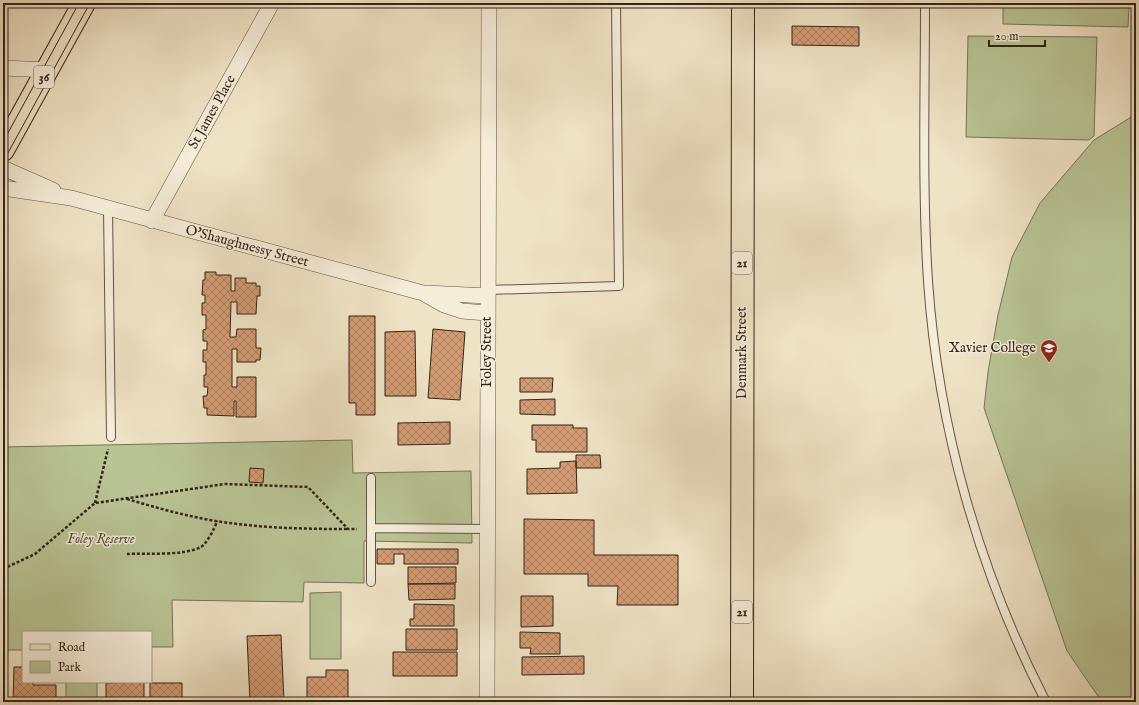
<svg xmlns="http://www.w3.org/2000/svg" width="1139" height="705" viewBox="0 0 1139 705" font-family="'IM FELL English',serif">
<style>
.green{fill:#b9c495;stroke:#777456}
.building{fill:url(#building-cross-hatch);stroke:#352317}
.lines{fill:none;stroke-linecap:round;stroke-linejoin:round}
.lane-casing{stroke:#645342;stroke-width:10}
.street-casing{stroke:#645342;stroke-width:16}
.primary-casing{stroke:#352317;stroke-width:24}
.path{stroke:#352317;stroke-width:2.5;stroke-dasharray:3 2;stroke-linecap:butt}
.lane{stroke:#f5edd9;stroke-width:8}
.street{stroke:#f5edd9;stroke-width:15}
.primary{stroke:#efe3c5;stroke-width:22}
.tram{stroke:#352317;stroke-width:1}
.labels{text-anchor:middle;dominant-baseline:central;stroke-width:3;stroke-linejoin:round;paint-order:stroke}
.shield{fill:#f5edd9;stroke:#6f6051;stroke-width:1}
.shield-label{font-size:13px;font-weight:bold;fill:#352317}
.street-label{font-size:14px;fill:#352317;stroke:#f5edd9}
.poi-label{font-size:14px;fill:#352317;stroke:#f5edd9;text-anchor:end}
.park-label{font-size:14px;font-style:italic;fill:#564b36;stroke:#f5edd9}
</style>
<defs>
<pattern id="building-cross-hatch" width="8" height="8" patternUnits="userSpaceOnUse"><rect width="8" height="8" fill="#d49c74"/><path d="M0 0l8 8M0 8l8-8" fill="none" stroke="#ad7f5e"/></pattern>
</defs>
<rect width="100%" height="100%" fill="#efe3c5"/>
<filter id="stains"><feTurbulence type="fractalNoise" baseFrequency=".005" numOctaves="4"/><feColorMatrix values="0 0 0 0 .2 0 0 0 0 .09 0 0 0 0 .02 0 0 0 .5 -.17"/></filter>
<radialGradient id="worn" r=".72"><stop offset=".6" stop-color="#630" stop-opacity="0"/><stop offset="1" stop-color="#630" stop-opacity=".3"/></radialGradient>
<path class="green" d="M1003 3H1129L1128 27 1003 24Z
M968 36 1097 37 1094 136 1089 140 966 137Z
M1136 114V702H1102L1067 651 984 408 988 372 998 315 1012 257 1040 203 1094 140Z
M352 440 353 473 471 471 472 543 364 541V583L304 582 303 602 172 600 173 647H151V632H23V650H3V447Z
M341 592V659H310V593Z
M66 682H97V702H66Z"/>
<path class="building" d="M792 26 859 27V46L792 45Z
M205 272H216V275H231V291H235V278H246V283H256V286H260V296H257L256 314H237V302H231L230 337H236L237 329H256V348H261L260 360H256V362H237V349H232V387H237V377H256V417H236V401H234V416L207 415V408H204L203 396H207L208 387H204V375H206V362H203V350H207V341H203V330L206 329V315H202V303H205V295H202L203 280H205Z
M349 316H375V415H356V403H349Z
M433 329 465 332 460 400 428 398Z
M415 331 416 396H385V332Z
M520 378H553L552 392H520Z
M555 399V415L520 414V400Z
M450 422V444L398 445V423Z
M532 425H573V428H587V452H536V440H532Z
M576 455H600L601 468H576Z
M576 461 577 493 527 494V469L560 468V462Z
M250 468 264 469 263 483 249 482Z
M524 519 594 520V555H678V605H617L618 586H588V574H524Z
M377 549H458V564H404V554H394V564H377Z
M408 567H456V583L408 584Z
M408 584H455V599L409 600Z
M521 596H553V626L521 627Z
M414 604 454 605V626H410V619H414Z
M406 629H457V650H406Z
M520 632 560 633V654H530L531 648H520Z
M281 635 284 702H250L247 636Z
M393 652H457V676H393Z
M584 656V674L522 675V657Z
M14 667H23V682H33V685H56V702H13Z
M326 670H348V702H307V677H326Z
M144 682V702H106V683Z
M150 683H182V702H150Z
M866 699H899V702H866Z"/>
<g class="lines">
<g class="lane-casing">
<path id="lane" d="M925 3C925 95 922 189 928 281 938 427 979 572 1046 702
M108 208 111 437
M488 290 619 286 616 3
M371 528 487 529
M371 582V478"/>
</g>
<g class="street-casing">
<path id="street" d="M3 68 48 70
M3 168 53 190
M3 188 71 198 423 293 444 305 462 311 487 313
M152 221 272 3
M426 293 488 296
M487 702 489 3"/>
</g>
<g class="primary-casing">
<path id="primary" d="M3 150 84 3
M742 702 743 3"/>
</g>
<path class="path" d="M127 499C154 507 182 515 210 520 256 528 302 529 348 529
M95 503 108 449
M127 554C146 553 184 556 201 547 207 543 215 528 217 521
M3 569 35 554 95 503 225 484 308 487 348 529H357"/>
<use href="#lane" class="lane"/>
<use href="#street" class="street"/>
<use href="#primary" class="primary"/>
<path class="tram" d="M3 142 79 3
M3 162 90 3"/>
</g>
<defs>
<g id="school-pin" transform="scale(0.9)"><path d="M0 17L-7.5 6A9.5 9.5 0 1 1 7.5 6Z" fill="#8f2418" stroke="#f5edd9"/><path d="M0-5L7-2L0 1L-7-2ZM-4 1L0 2.5L4 1V4Q0 6-4 4Z" fill="#fff"/></g>
</defs>
<g fill-rule="evenodd">
<use href="#school-pin" x="1049" y="348"/>
</g>
<g class="labels">
<g class="shield">
<rect x="34" y="66" width="20" height="22" rx="3"/>
<rect x="732" y="252" width="20" height="22" rx="3"/>
<rect x="732" y="601" width="20" height="22" rx="3"/>
</g>
<g class="shield-label">
<text x="44" y="77">36</text>
<text x="742" y="263">21</text>
<text x="742" y="612">21</text>
</g>
<g class="street-label">
<text transform="translate(212 112) rotate(-61)">St James Place</text>
<text transform="translate(247 246) rotate(15)">O'Shaughnessy Street</text>
<text transform="translate(487 352) rotate(-90)">Foley Street</text>
<text transform="translate(742 353) rotate(-90)">Denmark Street</text>
</g>
<g class="poi-label">
<text x="1036" y="348">Xavier College</text>
</g>
<g class="park-label">
<text x="101" y="539">Foley Reserve</text>
</g>
</g>
<rect width="1139" height="705" fill="none" stroke="#efe3c5" stroke-width="16"/>
<rect x="4" y="4" width="1131" height="697" fill="none" stroke="#352317" stroke-width="2"/>
<rect x="8" y="8" width="1123" height="689" fill="none" stroke="#352317"/>
<rect x="22" y="631" width="130" height="52" fill="#f5edd9" stroke="#a89c8b"/>
<rect x="30" y="644" width="20" height="6" fill="#efe3c5" stroke="#a89c8b"/>
<text x="58" y="651" font-size="12" fill="#352317">Road</text>
<rect x="30" y="661" width="20" height="12" fill="#b9c495" stroke="#a89c8b"/>
<text x="58" y="671" font-size="12" fill="#352317">Park</text>
<path d="M989 40v6h56v-6" fill="none" stroke="#352317" stroke-width="2"/>
<text x="995" y="40" font-size="12" fill="#352317" stroke="#f5edd9" stroke-width="3" paint-order="stroke">20 m</text>
<rect width="100%" height="100%" filter="url(#stains)"/>
<rect width="100%" height="100%" fill="url(#worn)"/>
</svg>
